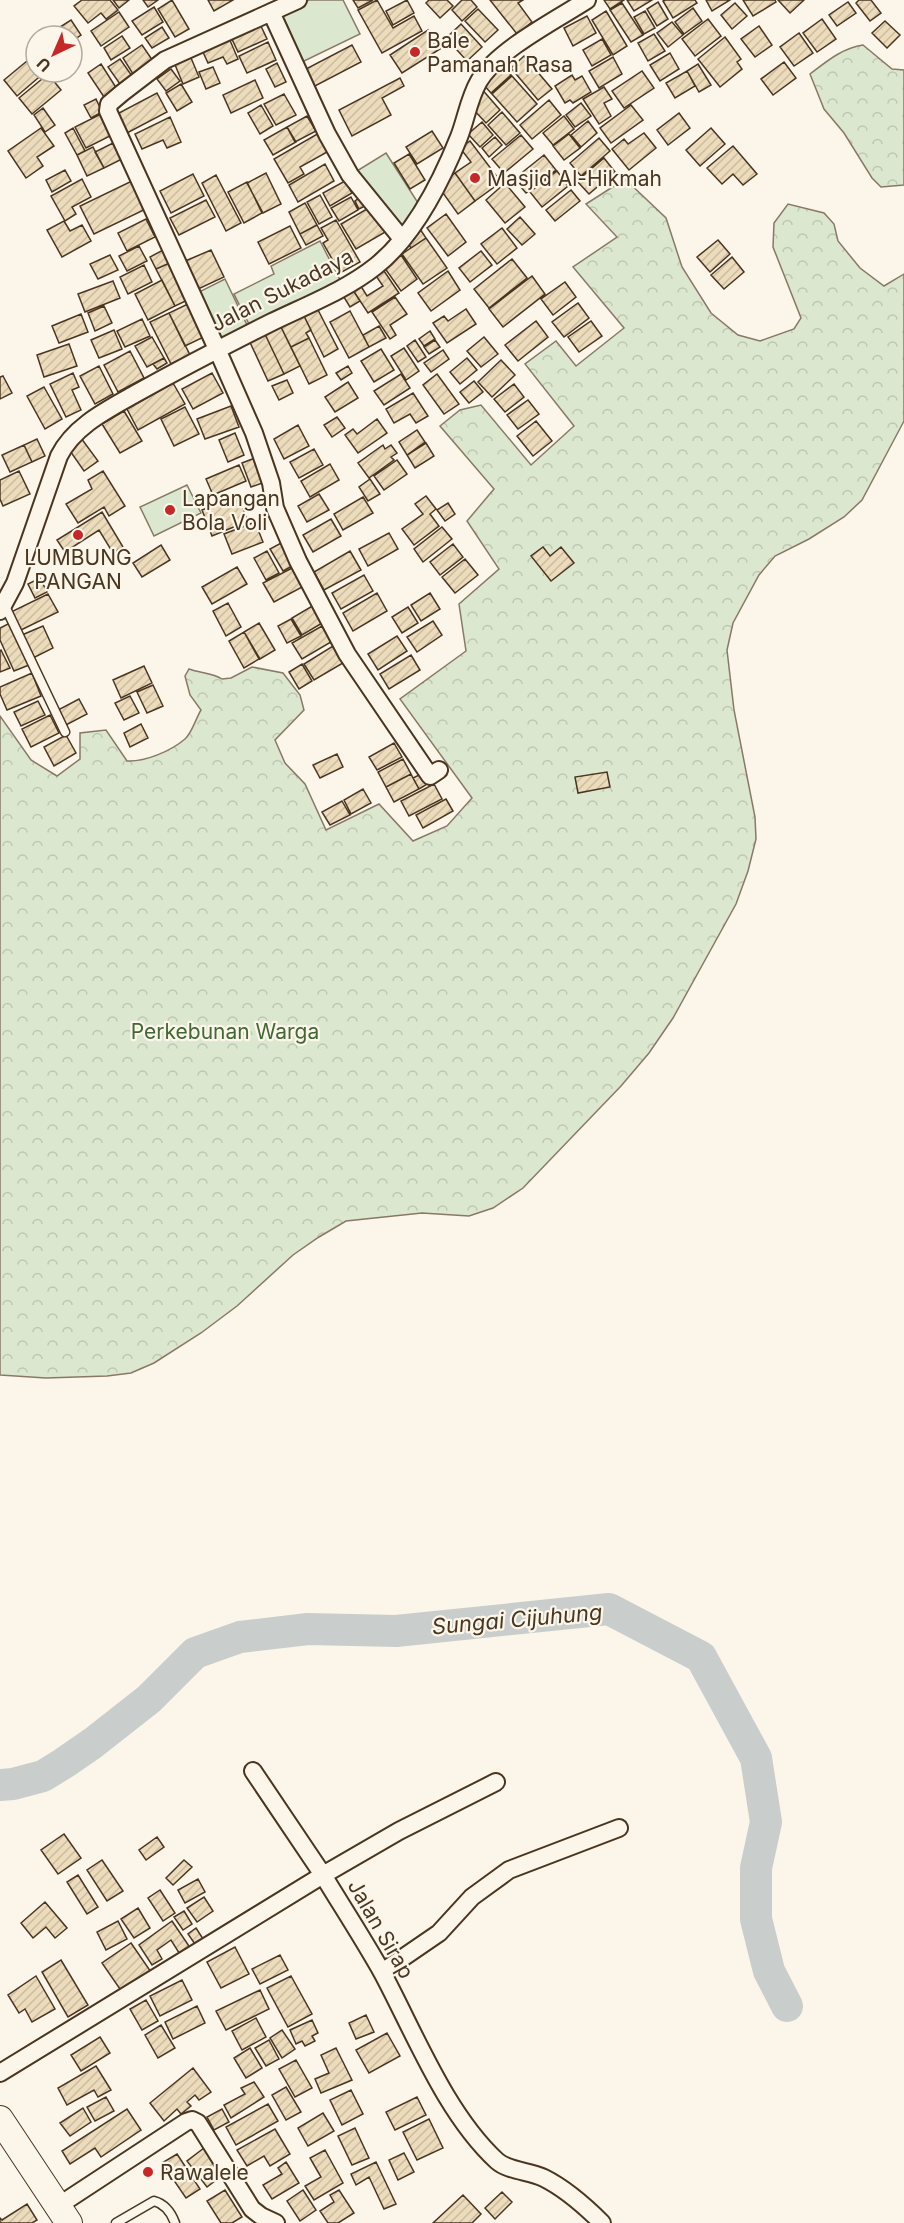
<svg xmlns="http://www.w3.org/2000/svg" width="904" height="2223" viewBox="0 0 904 2223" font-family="Inter,sans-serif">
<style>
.green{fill:#dce7d0;stroke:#887966;stroke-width:1.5}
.forest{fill:url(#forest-crowns);stroke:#887966;stroke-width:1.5}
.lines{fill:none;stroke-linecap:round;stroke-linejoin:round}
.river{stroke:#c9cecd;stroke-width:32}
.building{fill:url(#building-hatch);stroke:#4a3520;stroke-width:1.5}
.service-casing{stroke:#4a3520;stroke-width:11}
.minor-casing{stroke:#4a3520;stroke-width:20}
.primary-casing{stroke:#4a3520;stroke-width:28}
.service{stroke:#fbf6e9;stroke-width:8}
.minor{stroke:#fbf6e9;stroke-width:16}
.primary{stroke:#fbf6e9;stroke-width:26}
.poi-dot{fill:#c62828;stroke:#fbf6e9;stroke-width:2}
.labels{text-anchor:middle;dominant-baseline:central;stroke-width:4.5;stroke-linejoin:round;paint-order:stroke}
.poi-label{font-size:21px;fill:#4a3520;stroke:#fbf6e9;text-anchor:start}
.street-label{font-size:21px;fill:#4a3520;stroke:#fbf6e9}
.park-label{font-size:21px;fill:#436837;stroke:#fbf6e9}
.water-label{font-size:22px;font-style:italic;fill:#4a3520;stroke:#fbf6e9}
</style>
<defs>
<pattern id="forest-crowns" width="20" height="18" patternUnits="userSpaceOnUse" patternTransform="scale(1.5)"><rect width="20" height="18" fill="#dce7d0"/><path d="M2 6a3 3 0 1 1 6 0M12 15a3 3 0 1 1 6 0" fill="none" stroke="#bec7b2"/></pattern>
<pattern id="building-hatch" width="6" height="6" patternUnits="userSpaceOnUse" patternTransform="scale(1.5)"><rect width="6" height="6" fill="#ecdcbc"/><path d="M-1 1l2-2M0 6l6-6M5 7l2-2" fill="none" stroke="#ccbda1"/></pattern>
</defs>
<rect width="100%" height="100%" fill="#fbf6e9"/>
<path class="green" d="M309 0H343L360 34 300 63 277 16Z
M386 153 420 206 402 234 352 174Z
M320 241 340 280 250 326 234 294 274 274 271 266Z
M225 279 248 327 220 340 197 293Z
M187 485 201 513 154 536 140 507Z"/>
<path class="forest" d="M863 45 892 69 904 70V185L881 187 872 178 844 133 824 109 810 74C826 62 842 48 863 45Z
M625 179 666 218 682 267 711 313 738 335 760 341 794 329 801 318 773 247 774 223 788 204 824 213 834 224 838 241 860 268 884 286 904 274V421L862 500 844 517 809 539 775 556 759 575 733 623 727 650 734 710 755 817 756 839 748 871 736 904 673 1018 649 1053 621 1086 523 1188 493 1208 469 1216 422 1213 346 1221 319 1237 293 1255 237 1306 201 1333 154 1363 131 1373 107 1376 46 1378 0 1375V716L31 760 57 776 80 759V733L106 730 127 761C145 762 171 751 185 739 192 733 196 718 201 710L190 695 185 676 189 669C200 673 213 673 222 679L231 678 252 667 283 673 300 695 304 710 275 740 285 763 305 784 326 830 379 804 413 841 447 826 472 798 400 699 466 651 459 604 499 569 467 521 494 489 440 426 460 410 481 405 531 465 574 426 525 364 556 341 576 366 624 328 573 267 617 237 586 204Z"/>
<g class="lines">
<path class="river" d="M0 1785 13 1784 43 1776 64 1763 93 1743 149 1699 195 1653 240 1637 308 1629 396 1631 609 1609 701 1657 756 1758 766 1822 756 1868V1919L769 1971 787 2006"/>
</g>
<path class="building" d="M82 0H110L118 10 106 19 101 13 88 23 74 6Z
M113 0H129L119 8Z
M143 0H158L148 7Z
M172 0 189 29 175 37 158 9Z
M208 0H233L214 11Z
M353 0H373L358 8Z
M377 0 393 28 414 16 422 31 382 53 358 10Z
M407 0 414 13 393 25 386 11Z
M429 0H447L453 6 440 18 426 3Z
M462 0H471L477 7 462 21 452 10Z
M490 0H523L518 3 532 22 517 34Z
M604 0H624L610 9Z
M627 0H652L634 11Z
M665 0H695L697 3 673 18 663 1Z
M706 0H730L712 11Z
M743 0H775L776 2 753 16Z
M778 0H804L790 13Z
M859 0H871L881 13 870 21 856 3Z
M658 2 668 19 657 26 647 9Z
M848 2 856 13 837 26 829 15Z
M622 3 643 35 631 42 610 10Z
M735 3 747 16 732 29 721 15Z
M154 7 163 22 142 35 132 21Z
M693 8 702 21 684 34 675 22Z
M478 9 498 30 485 42 465 21Z
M606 11 627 46 613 55 592 20Z
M645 11 655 28 644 34 634 17Z
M119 12 129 27 101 46 91 31Z
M587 16 596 33 573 46 564 28Z
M708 19 721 36 695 56 682 39Z
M822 19 836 39 817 52 803 33Z
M71 20 81 35 72 41V36H50L49 34Z
M885 21 900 35 887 48 872 33Z
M672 22 683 35 668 47 657 33Z
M260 24 267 39 238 52 231 37Z
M461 24 482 47 467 61 446 38Z
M759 26 772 45 755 57 741 39Z
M162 27 169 38 152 48 145 38Z
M428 30 440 49 402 73 390 55Z
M799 33 813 53 794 66 780 47Z
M654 34 665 51 648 61 638 43Z
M122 36 130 48 111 60 104 48Z
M725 37 741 59 737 62 742 69 720 87 698 59Z
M229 38 238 59 227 64 223 57 208 63 202 50Z
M602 39 611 55 592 66 583 50Z
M268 42 276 60 247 73 239 56Z
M142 45 153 61 133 74 123 58Z
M352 45 361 62 313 87 304 70Z
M189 53 199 77 183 84 173 60Z
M670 53 679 69 660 81 650 65Z
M33 56 36 60V72H45L17 96 4 80Z
M524 56 552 89 538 100 511 68Z
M613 57 622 74 599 88 589 71Z
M120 59 132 76 120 84 108 67Z
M784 62 796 78 773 95 761 79Z
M277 63 286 82 275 87 266 69Z
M101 64 117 89 104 97 88 73Z
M698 64 711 85 699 92 687 71Z
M501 65 511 75 491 93 481 82Z
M213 67 220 83 206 89 199 72Z
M171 69 180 81 166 91 157 79Z
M642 71 654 88 624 108 612 91Z
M687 71 695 86 675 98 666 83Z
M48 74 61 90 32 114 19 98Z
M572 75 575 80 582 76 591 92 573 103 570 100 565 103 555 86Z
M512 76 537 104 517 122 492 94Z
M400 78 404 86 382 98 391 115 352 136 339 110Z
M255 80 263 98 231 113 223 95Z
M181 84 192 102 177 111 166 93Z
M480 87 500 110 486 123 473 109Z
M604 87 612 99 604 103 611 116 599 124 583 99Z
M157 93 167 112 127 133 117 114Z
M284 94 296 115 276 125 264 104Z
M96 99 102 112 91 118 84 105Z
M549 100 561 115 532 139 520 125Z
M581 103 591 116 575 127 566 115Z
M261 105 273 126 260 134 248 113Z
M631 105 643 120 611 143 600 128Z
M43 108 55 125 45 132 34 115Z
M502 112 520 133 506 145 488 125Z
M103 113 114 134 86 148 75 127Z
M679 113 690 128 668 145 657 130Z
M307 116 316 131 295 142 287 127Z
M564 116 574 129 553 145 543 133Z
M170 117 181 142 167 148 163 140 142 149 135 134Z
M588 121 597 133 581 147 571 135Z
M482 122 493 135 480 147 468 134Z
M287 127 296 142 273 155 264 140Z
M41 128 54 146 37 157 43 166 26 178 8 151Z
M73 128 85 151 77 155 65 133Z
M711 128 725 144 700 166 686 150Z
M432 131 443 148 417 164 406 147Z
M319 133 329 151 300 167 304 174 288 183 274 159Z
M644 133 656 148 629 170 612 149 624 139 628 144Z
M569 134 580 148 564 160 553 146Z
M521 135 533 149 504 173 492 159Z
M495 137 502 145 489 157 482 148Z
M599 138 610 151 581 176 570 163Z
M470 141 501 182 475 201 455 173 471 162 460 148Z
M113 143 122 159 104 168 95 152Z
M733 146 757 174 743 185 733 174 722 184 707 168Z
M93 147 104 168 87 176 77 155Z
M409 154 425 180 410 189 394 163Z
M544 155 556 170 526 193 514 179Z
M604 158 615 172 589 194 577 181Z
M325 164 334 181 298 202 289 185Z
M65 170 71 181 52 192 46 180Z
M557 171 568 186 542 207 530 192Z
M266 173 281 204 263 213 247 183Z
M455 173 475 201 458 214 438 186Z
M193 174 204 196 171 213 160 191Z
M216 175 241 223 226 231 202 183Z
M82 179 91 197 72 207 76 214 65 221 51 196Z
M134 180 148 208 94 234 80 206Z
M345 181 352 193 330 206 323 193Z
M247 182 262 213 244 223 228 192Z
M505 183 525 207 505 223 486 200Z
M571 190 580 201 555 221 546 210Z
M320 195 332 217 319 224 307 202Z
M362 196 367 205 359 209 355 201Z
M351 197 358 210 339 221 331 208Z
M206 200 215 217 179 235 170 218Z
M305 203 317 225 300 234 289 212Z
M372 206 387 231 356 249 341 224Z
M446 214 466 242 448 256 427 228Z
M520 217 535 234 522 245 507 229Z
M146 219 155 237 127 251 118 233Z
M336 220 360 262 340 273 323 243 328 240 321 228Z
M64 221 70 231 82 225 91 241 62 257 47 230Z
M317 225 323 236 306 245 300 234Z
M290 226 301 248 269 264 258 242Z
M502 228 517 248 497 264 481 244Z
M420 229 426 238 411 248 405 239Z
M426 238 447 268 423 284 402 254Z
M718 240 730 254 710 272 697 257Z
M139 246 147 261 127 271 119 256Z
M165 249 172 262 156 269 150 257Z
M211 250 224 277 196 290 183 262Z
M481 251 492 265 470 282 459 268Z
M110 255 118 270 98 279 90 264Z
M401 255 417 279 401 291 384 267Z
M732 257 744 272 724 289 711 275Z
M512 259 527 278 489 308 474 289Z
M172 262 190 299 175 306 156 269Z
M144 265 152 282 128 294 120 277Z
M382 268 399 293 368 313 351 287 359 283 367 296 383 286 374 273Z
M448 271 460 290 431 311 418 293Z
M532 276 545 294 503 327 489 309Z
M162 280 175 306 148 320 135 294Z
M113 281 120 298 85 312 78 294Z
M565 282 576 297 553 315 541 299Z
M351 287 360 301 350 307 342 294Z
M395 297 407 314 390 325 396 335 390 339 372 312Z
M192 302 208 335 185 346 169 313Z
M578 303 589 318 564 337 552 322Z
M104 306 112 323 95 331 88 313Z
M316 306 338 349 324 357 302 312Z
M466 309 476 324 447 343 433 323 444 316 448 321Z
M350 311 369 347 349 358 330 322Z
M302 312 311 330 306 333 309 338 291 347 279 323Z
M169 313 190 355 171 364 150 322Z
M81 314 88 332 59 343 52 326Z
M142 319 150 336 125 347 117 331Z
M536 321 548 337 518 361 505 345Z
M591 321 602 336 579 352 568 337Z
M279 323 300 366 284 374 263 330Z
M379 326 386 338 369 347 363 335Z
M114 330 122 349 99 358 91 340Z
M263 330 284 374 268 381 248 338Z
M430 331 435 339 424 346 419 339Z
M152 337 164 358 147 367 135 346Z
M484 337 498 354 481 367 467 351Z
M309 338 327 375 309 384 291 347Z
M415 340 426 357 418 362 407 346Z
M435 340 440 347 429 354 424 347Z
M69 344 77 366 44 377 37 355Z
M404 348 419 371 406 380 391 356Z
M381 349 394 370 374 382 361 361Z
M443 350 449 359 431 372 424 363Z
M130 351 144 378 118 392 104 365Z
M164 358 167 363 157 369 153 364Z
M467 358 477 370 460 384 450 372Z
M501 360 515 375 492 397 478 382Z
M99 366 113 394 95 404 80 376Z
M348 366 352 373 341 380 336 373Z
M73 373 79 387 72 390 81 410 66 417 50 384Z
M212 373 223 393 193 409 182 389Z
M401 374 410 388 384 405 374 391Z
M437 374 459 404 444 414 423 385Z
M3 376 12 393 0 399V377Z
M287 380 293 393 279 400 272 386Z
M474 381 483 392 469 403 460 392Z
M348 382 358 398 335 412 325 397Z
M173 383 185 404 138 430 127 409Z
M514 384 524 397 505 412 494 399Z
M44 387 62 419 45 429 27 396Z
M413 393 428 416 416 423 410 414 394 423 386 409Z
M528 400 539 414 518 429 507 415Z
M231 406 239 427 205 439 197 419Z
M185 407 199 434 174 446 161 419Z
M124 411 142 441 120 453 102 424Z
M337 417 345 428 332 437 324 425Z
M377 419 387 433 358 453 345 435 353 429 357 434Z
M536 421 552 441 533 456 517 436Z
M298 425 309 446 284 459 274 439Z
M417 430 425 442 407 455 399 442Z
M235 433 244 455 228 462 219 440Z
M81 438 98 461 84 471 68 448Z
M37 439 45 456 32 462 24 445Z
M426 443 434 456 415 468 407 455Z
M24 445 32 462 10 472 2 455Z
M383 445 385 449 391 445 397 453 391 457 394 460 369 478 358 463Z
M314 449 323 465 299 478 290 462Z
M255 458 265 482 251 487 242 463Z
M397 460 407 474 384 490 374 476Z
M330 464 339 480 310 497 301 481Z
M239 465 246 481 213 495 206 479Z
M19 471 30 494 3 506 0 499V480Z
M103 471 125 506 109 516 104 507 78 523 66 504 92 489 88 480Z
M370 479 380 494 368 501 359 487Z
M319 494 329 510 307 522 298 506Z
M238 495 248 521 212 536 202 510Z
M426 496 436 509 430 514 439 526 414 545 402 529 423 514 415 504Z
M363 497 373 513 343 530 334 514Z
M448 503 455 514 445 521 437 510Z
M102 512 123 547 113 553 99 530 65 552 57 540Z
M331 519 341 536 313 552 303 535Z
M255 522 263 542 232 554 224 534Z
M442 527 452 539 423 562 414 549Z
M389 533 398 549 368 566 359 549Z
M283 542 296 564 283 571 270 549Z
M453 544 463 557 440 575 430 562Z
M161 545 170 560 142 577 133 563Z
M543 547 550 556 561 547 574 563 551 581 531 556Z
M267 551 279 573 266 580 254 558Z
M350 551 361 570 324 590 314 572Z
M465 559 478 575 455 593 442 577Z
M296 566 306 585 274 602 263 583Z
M237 567 247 584 212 604 202 587Z
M364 575 373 591 341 609 332 593Z
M40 578 47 592 35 598 28 584Z
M377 593 387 611 353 631 343 613Z
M430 593 440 609 421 621 411 605Z
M48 594 58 612 21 630 11 612Z
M228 603 241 627 226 636 213 611Z
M314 605 324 622 302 635 292 618Z
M408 607 418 623 402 633 392 617Z
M291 619 301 636 287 643 278 626Z
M433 621 442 635 417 652 407 637Z
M10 623 29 665 14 671 0 640V628Z
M259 623 275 650 260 659 244 632Z
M43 626 53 648 33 658 22 635Z
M322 626 331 642 302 659 292 643Z
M244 632 259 659 244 668 229 641Z
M397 636 407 651 378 670 368 654Z
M333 646 343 663 314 680 304 664Z
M1 650 10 668 0 672V651Z
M411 655 420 670 389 689 380 674Z
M302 664 312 681 299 689 289 672Z
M144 666 152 683 121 698 113 680Z
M32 673 41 696 7 710 0 694V687Z
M153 685 163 706 147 713 137 692Z
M130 696 139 713 124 720 115 703Z
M79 699 87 714 66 725 58 710Z
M38 701 45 715 21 726 14 712Z
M50 715 59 733 31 747 22 729Z
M141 724 148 738 130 747 124 733Z
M66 735 76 753 54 766 44 747Z
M394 743 402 757 377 770 369 757Z
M337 754 343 767 320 778 313 765Z
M403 759 411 774 386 787 378 772Z
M607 772 610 787 578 793 575 777Z
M423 773 429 783 419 789 413 778Z
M411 774 419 789 394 802 386 787Z
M434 784 442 799 409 816 401 801Z
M363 789 371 803 351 814 344 800Z
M446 799 453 811 423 828 416 815Z
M342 801 350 815 330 825 322 812Z
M64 1834 81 1858 58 1874 41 1850Z
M157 1837 164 1847 146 1860 139 1850Z
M102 1860 123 1891 107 1901 87 1870Z
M184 1860 192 1867 173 1885 166 1878Z
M78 1875 98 1907 87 1914 67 1882Z
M198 1879 205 1892 185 1903 178 1890Z
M160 1890 175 1913 163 1921 148 1898Z
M204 1897 213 1911 197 1922 187 1908Z
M45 1902 67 1928 55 1938 46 1927 33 1938 21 1923Z
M138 1908 150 1928 134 1938 121 1919Z
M184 1911 192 1924 183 1930 174 1917Z
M118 1921 127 1939 106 1950 97 1932Z
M172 1921 191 1949 181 1956 171 1940 157 1950 162 1959 152 1965 139 1945Z
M196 1928 205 1942 197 1947 188 1934Z
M131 1943 151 1972 122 1992 102 1963Z
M235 1947 249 1974 221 1988 207 1962Z
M280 1955 288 1970 260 1984 252 1969Z
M61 1960 88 2005 68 2017 42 1972Z
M36 1976 55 2009 32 2022 25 2009 19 2013 8 1995Z
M291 1976 312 2014 288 2027 267 1988Z
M182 1980 192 2000 160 2016 150 1996Z
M260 1990 269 2009 226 2030 216 2011Z
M146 2000 158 2021 142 2030 130 2009Z
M197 2006 205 2023 173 2039 165 2022Z
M366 2015 374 2032 356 2039 349 2023Z
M256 2018 266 2037 242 2050 232 2031Z
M312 2020 318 2033 312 2036 315 2041 305 2046 302 2041 296 2044 290 2030Z
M161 2025 175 2048 158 2058 145 2035Z
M282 2030 295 2049 282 2058 270 2038Z
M387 2033 400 2056 369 2073 356 2050Z
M100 2037 110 2053 81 2071 71 2055Z
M269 2040 279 2059 266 2066 255 2048Z
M250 2048 262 2068 246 2078 234 2058Z
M336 2048 352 2080 321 2093 315 2079 329 2073 321 2055Z
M296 2060 312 2088 295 2097 279 2069Z
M96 2066 111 2090 98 2097 94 2090 67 2105 58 2088Z
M193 2068 211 2092 199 2100 195 2095 187 2102 191 2106 181 2114 177 2109 164 2121 150 2103Z
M254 2082 264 2097 231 2118 224 2105 245 2094 241 2088Z
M286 2087 301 2112 286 2120 272 2095Z
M351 2090 363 2114 342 2125 330 2100Z
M106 2097 114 2111 95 2121 87 2107Z
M417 2097 426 2115 395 2130 386 2112Z
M268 2104 278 2121 236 2145 226 2127Z
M83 2108 91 2122 70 2136 60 2123Z
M127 2109 141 2130 101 2157 95 2148 70 2164 62 2151Z
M222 2109 229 2122 214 2130 207 2117Z
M323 2113 334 2131 308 2146 298 2128Z
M429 2119 443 2148 417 2160 403 2132Z
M355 2128 369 2158 352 2165 338 2136Z
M275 2129 290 2154 270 2166 264 2156 247 2166 237 2150Z
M204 2148 224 2174 207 2187 187 2161Z
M325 2150 343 2183 314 2200 305 2186 321 2177 310 2158Z
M404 2153 414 2172 398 2180 389 2160Z
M177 2154 200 2189 186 2198 162 2163Z
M286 2162 299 2183 272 2199 263 2185 282 2174 278 2168Z
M376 2162 396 2204 384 2209 369 2177 356 2185 351 2174Z
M225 2190 242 2217 232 2223H221L207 2201Z
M303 2190 316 2210 300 2221 287 2201Z
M339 2190 354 2213 338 2223H328L320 2211 334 2202 330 2195Z
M502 2192 512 2202 495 2219 485 2208Z
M463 2195 481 2214 472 2223H433Z
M27 2204 37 2220 32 2223H0V2218L2 2220Z"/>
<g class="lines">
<g class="service-casing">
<path id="service" d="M4 604 65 732
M116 2223 154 2201C165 2204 171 2212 175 2223"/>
</g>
<g class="minor-casing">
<path id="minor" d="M298 0 165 60 122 93 109 104 108 111 217 349 254 433 271 483 275 508 298 561 347 654 430 776 439 770
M271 12 327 134 350 175 402 239
M0 611 15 583 59 456C74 426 107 410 135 394 180 369 226 345 272 322 307 305 346 290 376 266 415 235 441 182 459 137 466 119 469 98 479 81 497 50 556 20 587 0
M253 1771 323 1875 399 1831 496 1782
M382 1972 439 1933 472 1897 509 1870 619 1828
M0 2073 323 1875C343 1908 364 1940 383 1974 415 2034 446 2114 497 2161 508 2171 530 2171 544 2178 566 2189 585 2206 602 2223
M58 2206 186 2122 192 2120 198 2123 252 2209 261 2216 276 2223"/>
</g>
<g class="primary-casing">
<path id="primary" d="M0 2119 69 2223"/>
</g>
<use href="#service" class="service"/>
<use href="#minor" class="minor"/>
<use href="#primary" class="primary"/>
</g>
<g class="poi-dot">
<circle cx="415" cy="52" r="6"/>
<circle cx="475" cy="178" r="6"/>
<circle cx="170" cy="510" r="6"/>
<circle cx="78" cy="535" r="6"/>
<circle cx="148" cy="2172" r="6"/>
</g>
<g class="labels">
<g class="poi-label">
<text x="427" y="40">Bale<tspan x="427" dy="24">Pamanah Rasa</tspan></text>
<text x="487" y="178">Masjid Al-Hikmah</text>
<text x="182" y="498">Lapangan<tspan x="182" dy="24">Bola Voli</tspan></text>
<text x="78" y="557" text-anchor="middle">LUMBUNG<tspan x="78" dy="24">PANGAN</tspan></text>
<text x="160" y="2172">Rawalele</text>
</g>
<g class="street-label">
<text transform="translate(282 290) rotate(-27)">Jalan Sukadaya</text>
<text transform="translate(381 1929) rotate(60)">Jalan Sirap</text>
</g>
<g class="park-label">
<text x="225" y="1031">Perkebunan Warga</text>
</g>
<g class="water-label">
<text transform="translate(517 1619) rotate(-5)">Sungai Cijuhung</text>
</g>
</g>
<g transform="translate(54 54) rotate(224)"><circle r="28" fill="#fbf6e9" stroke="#b4a999" stroke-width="1.5"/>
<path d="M0-4.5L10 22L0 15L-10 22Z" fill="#c62828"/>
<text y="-9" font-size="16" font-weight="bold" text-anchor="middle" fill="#4a3520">U</text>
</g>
</svg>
